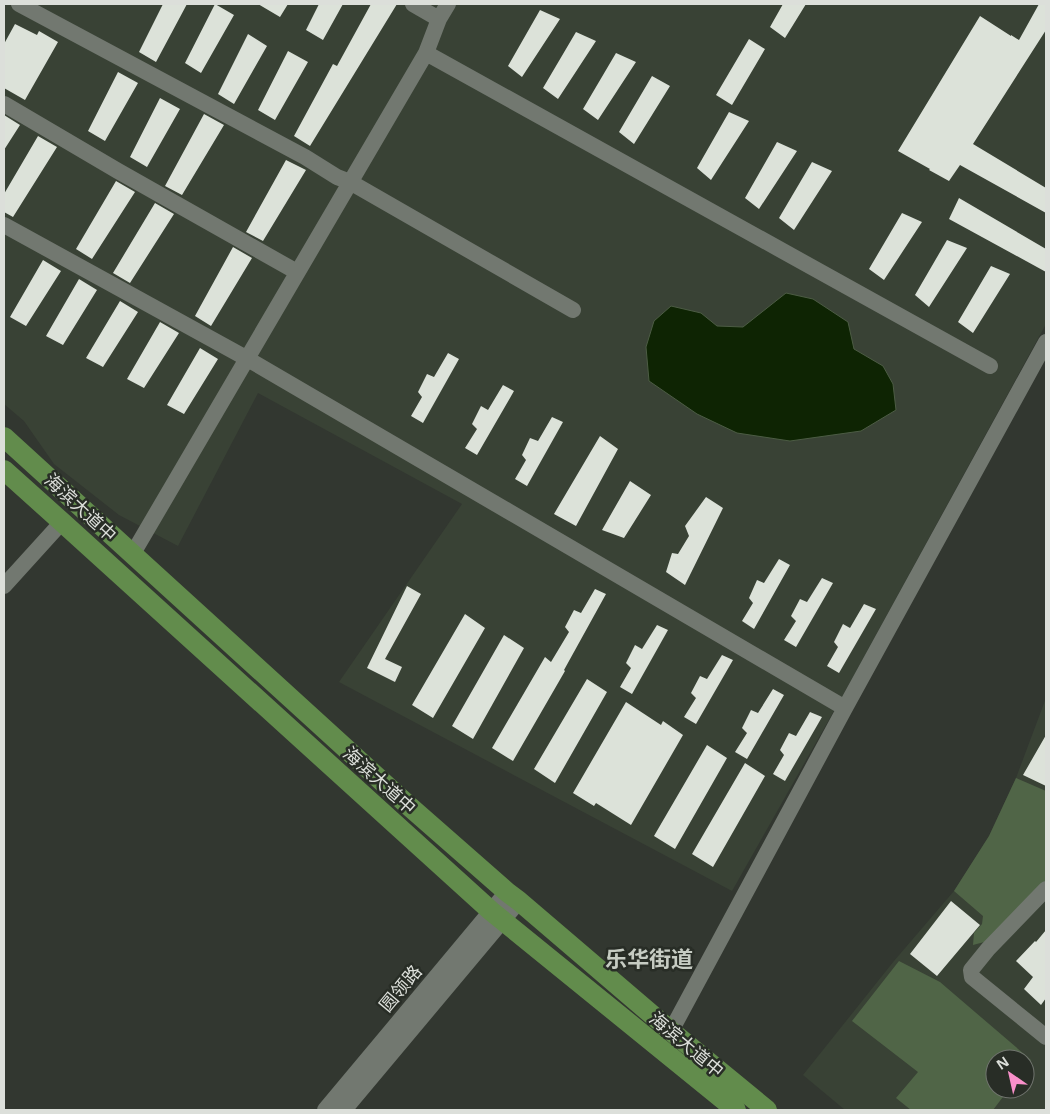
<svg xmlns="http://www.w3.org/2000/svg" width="1050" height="1114" viewBox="0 0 1050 1114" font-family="'Noto Sans','Noto Sans SC',sans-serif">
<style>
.built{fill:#394235;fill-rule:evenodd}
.green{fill:#506547}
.water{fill:#0e2403;stroke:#4c5c44}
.building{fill:#dce2d9}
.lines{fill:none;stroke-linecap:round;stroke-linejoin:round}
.minor{stroke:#727870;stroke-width:16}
.major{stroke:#628c4c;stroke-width:20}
.labels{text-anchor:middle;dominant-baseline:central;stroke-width:5;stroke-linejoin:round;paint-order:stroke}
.street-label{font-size:18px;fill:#dcdfda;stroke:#282d26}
.district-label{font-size:22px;font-weight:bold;fill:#c6ccc3;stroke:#282d26}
</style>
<rect width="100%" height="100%" fill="#323730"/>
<path class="built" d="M4 4H1046V324L848 686 732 891 339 682 462 504 258 393 178 546 119 515 54 464 24 421 4 404Z
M1046 698V1110H845L803 1075 894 961 954 891 989 836 1016 778ZM995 1059H1025V1089H995Z"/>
<path class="green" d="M1016 778 1046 791V882L988 941 973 945 974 933 982 924 983 916 954 891 989 836Z
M899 961 940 982 1031 1060 1025 1068V1059H995V1089H1009L993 1110H911L896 1098 918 1072 852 1021Z"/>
<path class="water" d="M786 293 813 299 848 322 854 349 883 366 893 384 896 410 861 431 790 441 737 433 697 414 649 381 646 347 654 321 671 306 701 313 717 326 743 327Z"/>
<path class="building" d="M163 4H187L156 62 139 52Z
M215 4 234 15 201 73 185 63Z
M258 4H288L280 17Z
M319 4H343L323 40 306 30Z
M371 4H397L310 146 294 136 333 64 337 66Z
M783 4H806L785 38 770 27Z
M1039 4H1046V30L973 144 1046 188V213L960 165 949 181 929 170 930 169 898 151 980 16 1011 36V35L1019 40Z
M540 10 560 19 522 77 508 66Z
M15 24 37 35 39 31 58 42 25 100 4 88V44Z
M576 32 596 41 558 99 543 88Z
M248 34 267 46 234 104 218 94Z
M749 39 765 49 732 105 716 95Z
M288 51 308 62 275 120 258 110Z
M616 53 636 62 598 120 583 109Z
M118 72 138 83 105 141 88 131Z
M652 76 670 86 634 144 619 132Z
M160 98 180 109 147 167 130 157Z
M729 112 749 121 711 180 697 168Z
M204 114 224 125 182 195 165 186Z
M4 115 20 125 4 150Z
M38 136 57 147 13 217 4 212V194Z
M777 142 797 151 759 209 745 198Z
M286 160 306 170 263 241 246 232Z
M812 162 832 171 794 230 779 218Z
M116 181 135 192 92 259 76 249Z
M959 198 1046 249V272L949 219Z
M155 203 174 214 130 283 113 273Z
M902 213 922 222 884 280 869 269Z
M947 240 967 248 929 307 915 295Z
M233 247 252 258 211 326 195 316Z
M43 260 61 271 26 326 10 317Z
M991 266 1010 274 973 333 958 322Z
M79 279 97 290 63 345 46 336Z
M120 301 138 312 103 367 86 358Z
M160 322 179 333 144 388 127 379Z
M200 348 218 359 184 414 167 405Z
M448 353 459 359 423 423 411 416 422 397 418 392 427 374 434 377Z
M503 385 514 391 477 455 465 448 477 429 472 424 481 406 488 410Z
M552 417 563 422 527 486 515 479 526 460 522 455 530 438 538 441Z
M600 436 618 449 576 526 554 514Z
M630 481 651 495 624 538 602 530Z
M706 497 723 508 685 585 666 572 672 553 678 554 689 536 685 526Z
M779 559 790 565 754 629 742 621 753 603 749 598 757 580 764 583Z
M822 578 833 583 796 647 784 640 796 621 791 616 800 599 807 602Z
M407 586 421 594 385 659 402 667 395 682 367 668Z
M595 589 606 594 564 670 565 671 513 761 492 748 545 657 551 662 569 632 565 627 574 610 581 613Z
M864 604 876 609 839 673 827 666 838 647 834 642 843 624 850 628Z
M465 614 485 628 433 718 412 705Z
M657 625 668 630 632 694 620 687 631 668 626 663 635 645 642 649Z
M504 635 524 648 473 739 452 726Z
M722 655 733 660 696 724 684 717 696 698 691 693 700 676 707 679Z
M587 679 607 692 555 783 534 769Z
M773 689 784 695 747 759 735 752 747 733 742 728 751 710 758 713Z
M626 702 661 725 663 721 683 735 631 825 596 803 594 806 573 793Z
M810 712 822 717 785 781 773 774 784 755 780 750 789 733 796 736Z
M1046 735V786L1023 775Z
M707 745 727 758 675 849 654 836Z
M745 763 765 776 713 867 692 854Z
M951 901 980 925 937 976 910 954Z
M1046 930V998L1041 1005 1024 989 1033 977 1016 961 1035 941 1036 942Z"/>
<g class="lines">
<path class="minor" d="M19 4 305 157 337 177 350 182 573 310
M413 4 439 19
M426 53 990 366
M4 104 118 171 297 272
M4 225 246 358 845 708
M132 555 426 53 439 19 448 4
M4 586 62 522
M1046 889 988 949 971 970 972 977 1046 1037
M671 1031 845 708 1046 342
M325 1110 507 892
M344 1110 519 901"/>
<path class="major" d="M4 437 409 806 507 892 519 901 671 1031 767 1110
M4 470 62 522 491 911 736 1110"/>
</g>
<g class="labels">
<g class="street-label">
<text transform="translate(81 507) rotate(43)">海滨大道中</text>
<text transform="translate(380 780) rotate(42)">海滨大道中</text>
<text transform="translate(400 988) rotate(-50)">圆领路</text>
<text transform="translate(687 1044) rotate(40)">海滨大道中</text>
</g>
<g class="district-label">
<text x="649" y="958">乐华街道</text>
</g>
</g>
<rect width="1050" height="1114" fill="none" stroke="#dcdfda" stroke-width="10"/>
<g transform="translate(1010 1074) rotate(326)"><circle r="24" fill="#282d26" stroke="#70746e"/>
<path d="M0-4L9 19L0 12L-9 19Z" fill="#f990ca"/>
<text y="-8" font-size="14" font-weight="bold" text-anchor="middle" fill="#dcdfda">N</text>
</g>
</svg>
